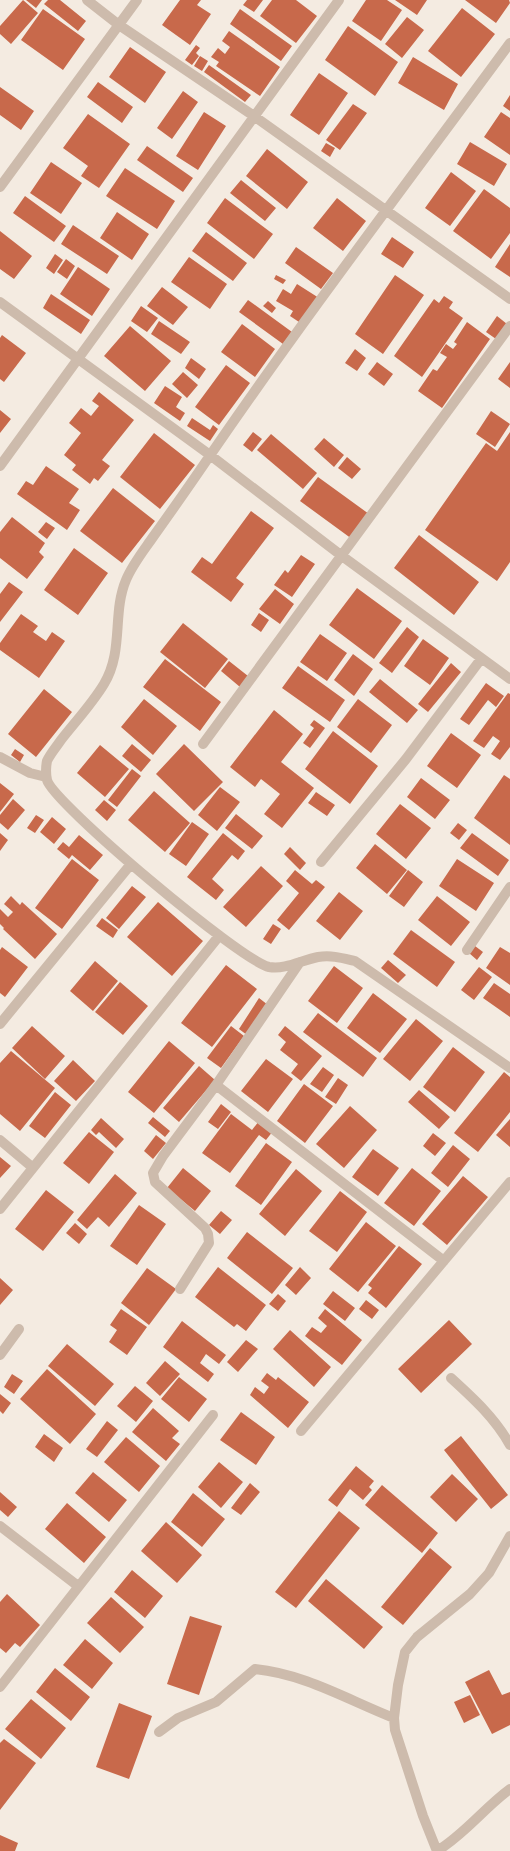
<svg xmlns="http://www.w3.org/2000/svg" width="510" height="1851" viewBox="0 0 510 1851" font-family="Raleway,sans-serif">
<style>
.building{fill:#c8694b}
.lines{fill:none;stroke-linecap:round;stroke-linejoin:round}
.street{stroke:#cdbbac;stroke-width:10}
</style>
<rect width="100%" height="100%" fill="#f4ebe1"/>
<path class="building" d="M23 0 38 13 11 44 0 34V26Z
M26 0H42L36 8Z
M48 0H60L86 21 78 31 44 4Z
M180 0H201L197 5 211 14 190 45 162 25Z
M247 0H263L254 12 243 5Z
M272 0H296L317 16 296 43 260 16Z
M366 0H387L402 10 381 41 352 21Z
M395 0H427L417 15Z
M465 0H509L510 3 496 23Z
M462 8 495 34 461 77 428 51Z
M43 9 85 39 63 70 21 40Z
M240 9 292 46 281 61 230 24Z
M407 17 424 30 402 58 385 44Z
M348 26 398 62 375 96 325 60Z
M229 31 280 67 260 96 216 66 219 62 211 57 218 48 225 54 230 47 222 41Z
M196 45 200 48 196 53 199 56 192 65 185 60Z
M130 47 166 72 145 103 109 77Z
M200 56 208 61 202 71 194 66Z
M413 57 458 84 444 110 398 83Z
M209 65 251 95 245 102 204 72Z
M319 73 348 93 319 135 290 115Z
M98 82 133 107 122 123 87 97Z
M0 87 34 111 21 130 0 115Z
M183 91 198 102 172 139 157 128Z
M510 95V111L503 106Z
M353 104 367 113 340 150 326 140Z
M204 112 226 126 198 170 176 156Z
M501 112 510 118V155L484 137Z
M88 114 130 144 99 188 81 176 88 166 63 148Z
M470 142 507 164 494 186 457 164Z
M326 143 335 148 330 157 321 151Z
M147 146 193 178 183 192 137 160Z
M267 149 308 182 287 209 246 176Z
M51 162 82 183 61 214 30 193Z
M125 168 175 201 157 229 106 196Z
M451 172 476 191 450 226 425 208Z
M241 180 276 208 265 221 230 193Z
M484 189 510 208V233L491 259 453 231Z
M25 196 66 226 54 242 13 213Z
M225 198 273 234 254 259 207 223Z
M337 198 366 221 343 251 313 228Z
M117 212 149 234 132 260 100 238Z
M73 225 119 256 107 274 61 244Z
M0 231 32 256 14 279 0 269Z
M206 232 247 263 233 281 192 251Z
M392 237 414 252 403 268 381 254Z
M510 244V277L495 267Z
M296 247 333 273 321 289 285 263Z
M55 254 63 260 54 274 46 268Z
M189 257 227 284 210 309 171 282Z
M66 259 75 266 67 279 57 272Z
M78 267 110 289 92 316 60 294Z
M276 275 286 280 283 284 274 279Z
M395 275 424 295 383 354 355 334Z
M297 284 319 298 302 324 290 316 293 311 276 301 283 289 291 294Z
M162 287 188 307 173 325 147 306Z
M51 294 90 320 81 334 43 308Z
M444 296 453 302 449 308 463 318 422 377 394 356 434 299 439 303Z
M248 300 292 332 283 344 239 312Z
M268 301 276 308 272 313 263 306Z
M141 306 158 318 147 332 131 321Z
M497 316 507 324 496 339 486 332Z
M159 321 190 342 181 354 151 334Z
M467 322 490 339 442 408 418 391 433 369 437 371 447 357 440 353 446 344 453 349 457 344 454 342Z
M242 324 275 349 255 377 221 352Z
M130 326 171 361 145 391 104 356Z
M2 335 26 353 4 382 0 379V338Z
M355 349 366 358 357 371 345 363Z
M191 358 206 369 199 379 185 368Z
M377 362 393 374 384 386 368 374Z
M510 362V388L498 379Z
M226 365 250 383 219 425 195 407Z
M183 372 198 385 187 398 172 384Z
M165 386 182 397 176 407 185 413 180 421 154 403Z
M99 392 134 420 102 460 110 466 98 481 94 478 90 484 72 470 76 465 64 455 81 433 69 423 81 408 91 416 99 406 92 401Z
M0 410 11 419 0 433Z
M491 411 510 424 495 447 476 434Z
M192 418 210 430 213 425 218 429 210 441 187 426Z
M253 432 262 439 252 452 243 445Z
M510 432V562L497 581 425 530 486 443 497 451Z
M154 433 195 465 160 509 120 477Z
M271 434 317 473 303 489 257 450Z
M324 438 344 455 334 467 314 449Z
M347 457 361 469 352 479 338 468Z
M46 466 79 489 69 503 80 510 67 530 17 494 26 481 33 485Z
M318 477 369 514 352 539 300 501Z
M113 488 155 521 122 563 80 531Z
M251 511 274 528 236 578 244 584 231 602 191 572 202 557 212 564Z
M12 517 45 543 39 552 44 557 27 579 0 558V532Z
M46 522 55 528 47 539 38 532Z
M419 535 479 582 454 615 394 568Z
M74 548 108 573 78 615 44 590Z
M301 555 315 564 292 597 274 585 285 570 288 573Z
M9 582 23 592 0 622V594Z
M357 588 402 621 374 659 329 625Z
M275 589 294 604 280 624 259 609Z
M259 613 269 620 261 632 251 625Z
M21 614 38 626 33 632 46 641 52 632 65 641 39 678 0 650V643Z
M183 623 228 659 205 688 160 652Z
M407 627 419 637 392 673 379 663Z
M320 634 347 653 327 681 300 662Z
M423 639 449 658 430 685 404 666Z
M353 654 373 669 354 696 334 680Z
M165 659 221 702 200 731 143 687Z
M229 661 248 676 240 687 221 671Z
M451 663 461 672 428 712 418 704Z
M298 666 345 700 330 722 282 688Z
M380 679 418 710 407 723 369 692Z
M486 683 504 696 496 707 488 700 469 725 460 719Z
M44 689 72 712 36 757 8 734Z
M508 693 510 694V747L500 760 491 754 500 741 493 736 484 748 473 741Z
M144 699 177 726 153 755 121 727Z
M358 699 392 725 371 753 337 727Z
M274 710 303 734 281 762 314 788 282 828 264 814 280 794 261 779 255 787 230 767Z
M314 720 325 728 310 748 303 743 314 728 310 725Z
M333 731 378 766 350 804 305 769Z
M451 733 481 755 457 788 427 766Z
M132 744 151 760 141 772 122 756Z
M184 744 223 782 194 811 156 774Z
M100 745 129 769 105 797 77 773Z
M15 749 24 755 20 762 11 755Z
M132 769 141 776 117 807 108 800Z
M504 775 510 779V845L474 818Z
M421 778 450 800 435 819 407 797Z
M0 783 14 794 0 812Z
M220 787 240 802 217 831 198 815Z
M154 791 190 823 165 852 128 820Z
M316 792 335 805 327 816 308 803Z
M13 799 25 810 8 830 0 823V815Z
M104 800 116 810 107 821 95 810Z
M400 804 431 828 406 859 376 834Z
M236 814 263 836 252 849 225 828Z
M36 815 44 820 35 833 27 828Z
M52 817 66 829 54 844 40 832Z
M192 822 209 834 186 866 169 854Z
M458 823 467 830 459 840 450 833Z
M0 833 8 840 0 851Z
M223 833 245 851 238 860 232 855 212 879 224 890 216 900 187 877Z
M472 833 509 860 498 876 460 848Z
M79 835 103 855 90 870 72 855 69 859 57 849 63 842 69 847Z
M375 844 407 870 387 894 356 868Z
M290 847 306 863 300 870 284 854Z
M72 859 99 880 62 929 35 908Z
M457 859 494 883 476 911 439 886Z
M261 866 283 886 246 927 223 907Z
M295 870 312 884 316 880 325 887 289 930 277 920 299 893 286 881Z
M408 870 423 882 404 907 389 896Z
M132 886 146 897 119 929 106 918Z
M339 892 363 911 340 940 316 921Z
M11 896 20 905 22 902 57 934 35 959 3 929 4 928 0 924V909L8 917 13 912 4 904Z
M437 896 470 922 451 946 418 920Z
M158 902 203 941 172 976 127 937Z
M102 918 118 930 113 938 96 926Z
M273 924 281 929 271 944 263 939Z
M411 930 455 962 437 987 393 954Z
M475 946 483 952 477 960 469 953Z
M2 947 28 967 5 997 0 993V950Z
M500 947 510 953V985L486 968Z
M388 960 406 975 398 983 381 968Z
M95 961 118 981 93 1011 70 991Z
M226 965 257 989 212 1047 181 1023Z
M334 966 363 988 337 1023 308 1001Z
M479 967 492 977 474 1000 461 990Z
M120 982 148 1006 123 1035 95 1012Z
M494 983 510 994V1017L483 998Z
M373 993 407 1019 380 1053 347 1028Z
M259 998 268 1005 247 1035 239 1029Z
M318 1013 377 1058 363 1077 303 1032Z
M416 1019 443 1041 410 1081 383 1059Z
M32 1026 65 1056 45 1079 12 1048Z
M231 1026 244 1036 221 1068 207 1058Z
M285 1026 322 1056 301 1081 291 1073 298 1064 280 1050 286 1042 278 1035Z
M169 1041 195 1063 154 1113 128 1092Z
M453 1047 485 1072 455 1112 423 1087Z
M11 1051 55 1088 20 1131 0 1114V1063Z
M266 1059 293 1079 268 1112 241 1091Z
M73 1060 95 1081 76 1101 54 1081Z
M199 1066 215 1080 179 1122 163 1108Z
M323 1067 334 1075 322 1092 310 1084Z
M504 1072 510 1077V1112L478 1152 454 1133Z
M338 1078 348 1085 336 1104 325 1097Z
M304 1084 333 1106 305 1143 277 1121Z
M419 1090 450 1117 439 1129 408 1102Z
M55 1092 71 1105 45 1138 29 1126Z
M221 1104 231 1112 218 1129 208 1122Z
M350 1106 377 1130 344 1168 316 1144Z
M231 1114 252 1130 259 1121 273 1131 266 1140 259 1135 230 1173 202 1153Z
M153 1117 170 1131 165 1137 148 1123Z
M101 1118 124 1139 116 1148 99 1132 96 1135 91 1130Z
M510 1119V1147L496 1135Z
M89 1132 114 1152 89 1184 63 1163Z
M433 1133 446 1143 435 1156 423 1146Z
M156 1135 166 1143 153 1159 144 1151Z
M266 1143 292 1162 261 1205 235 1186Z
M453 1145 470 1159 448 1187 431 1173Z
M373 1149 399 1168 378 1196 352 1177Z
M0 1157 11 1166 0 1178Z
M183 1168 211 1191 195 1211 167 1188Z
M412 1168 441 1191 414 1226 384 1203Z
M296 1169 322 1191 285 1236 259 1214Z
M115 1174 137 1193 109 1227 98 1217 87 1229 77 1220Z
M463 1176 488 1197 447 1245 422 1224Z
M46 1190 74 1212 43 1251 15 1229Z
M340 1191 367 1212 337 1252 309 1231Z
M139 1205 166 1224 137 1265 110 1246Z
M221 1211 232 1220 220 1234 209 1225Z
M366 1222 396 1246 358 1292 329 1269Z
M75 1223 87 1234 79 1244 66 1233Z
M247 1232 293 1268 272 1294 227 1258Z
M399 1246 422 1264 386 1308 368 1293 372 1288 368 1285Z
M218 1267 266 1305 246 1331 237 1324 234 1327 195 1297Z
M300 1267 311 1278 296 1295 285 1285Z
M147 1268 176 1289 149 1325 121 1303Z
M0 1278 13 1290 0 1305Z
M333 1291 355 1308 345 1321 323 1304Z
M278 1294 286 1301 278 1311 269 1304Z
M366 1300 379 1310 372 1319 359 1309Z
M121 1309 147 1327 127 1355 109 1342 117 1330 110 1325Z
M325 1309 362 1340 342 1365 305 1336 312 1327 321 1333 327 1326 318 1318Z
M449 1320 472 1344 421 1393 398 1369Z
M182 1321 226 1355 219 1364 206 1354 200 1363 214 1374 208 1382 163 1347Z
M290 1330 331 1367 314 1387 273 1349Z
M246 1340 258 1349 238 1372 227 1362Z
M67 1344 114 1384 95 1406 48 1366Z
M165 1361 180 1374 160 1396 146 1383Z
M47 1369 96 1414 70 1444 20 1399Z
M267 1373 276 1380 278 1377 309 1402 288 1428 250 1395 255 1387 264 1394 269 1387 261 1381Z
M12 1374 23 1381 14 1394 4 1387Z
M179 1377 207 1399 189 1422 161 1399Z
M135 1386 153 1401 136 1422 117 1406Z
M0 1394 11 1403 3 1414 0 1411Z
M153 1408 179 1431 172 1438 180 1444 166 1461 132 1432Z
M241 1412 275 1437 256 1465 220 1440Z
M107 1421 118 1430 97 1457 86 1449Z
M44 1434 63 1448 54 1462 35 1447Z
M461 1436 508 1495 491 1509 444 1450Z
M126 1437 160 1466 139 1492 104 1462Z
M219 1462 243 1482 221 1508 198 1487Z
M356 1466 374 1481 369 1487 372 1490 363 1500 350 1489 337 1507 328 1500Z
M93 1472 127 1500 109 1522 75 1493Z
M452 1474 478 1499 456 1522 430 1497Z
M250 1483 260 1492 241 1515 231 1508Z
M382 1485 438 1533 422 1553 365 1505Z
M0 1492 17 1507 8 1517 0 1510Z
M193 1493 225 1519 202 1547 171 1522Z
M67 1503 106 1537 84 1563 45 1529Z
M339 1511 360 1528 296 1608 275 1592Z
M166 1522 202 1555 177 1583 141 1551Z
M430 1548 452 1567 403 1625 381 1607Z
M132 1570 163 1596 145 1618 114 1592Z
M326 1579 383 1627 364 1649 308 1601Z
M7 1594 40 1625 20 1647 15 1643 6 1653 0 1648V1602Z
M111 1597 144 1627 120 1653 87 1623Z
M190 1616 222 1626 199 1695 167 1684Z
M85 1639 113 1663 92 1689 63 1665Z
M55 1668 90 1697 71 1721 36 1692Z
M489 1670 502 1695 510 1692V1725L492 1734 465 1682Z
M470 1695 480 1715 464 1723 454 1702Z
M31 1699 66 1728 41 1759 5 1729Z
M119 1703 152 1716 129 1779 96 1767Z
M4 1739 36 1763 0 1810V1743Z
M0 1835 18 1843 15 1851H0Z"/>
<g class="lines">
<path class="street" d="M87 0 119 25 254 116 510 299
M510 43C410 179 307 314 211 454 192 482 173 509 153 537 144 550 132 565 126 580 112 613 124 651 104 684 92 704 75 722 61 740 57 746 50 754 47 761 46 766 46 775 47 780 53 803 241 961 269 967 285 970 302 960 318 957 332 955 342 958 355 961L510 1068
M0 187 137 0
M0 302 210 455 342 556 510 679
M0 466 339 0
M203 744 510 326
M0 757 30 773 46 777
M321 862 406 759 481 659
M467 950 510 887
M0 1024 131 864
M216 1085 444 1261
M0 1140 32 1167
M0 1209 219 936
M180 1289 209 1243 208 1234 205 1228 155 1182 153 1173 163 1156 216 1085 300 962
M0 1355 19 1329
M451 1378C473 1398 495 1418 510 1445
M301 1431 510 1182
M0 1526 78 1586
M0 1687 213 1415
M159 1732 178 1718 216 1702 255 1669C305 1674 348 1700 394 1718
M437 1851 423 1816 395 1730 394 1718 398 1685 405 1652 417 1637 470 1594 489 1573 510 1536
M437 1851C465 1834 484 1808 510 1789"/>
</g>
</svg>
